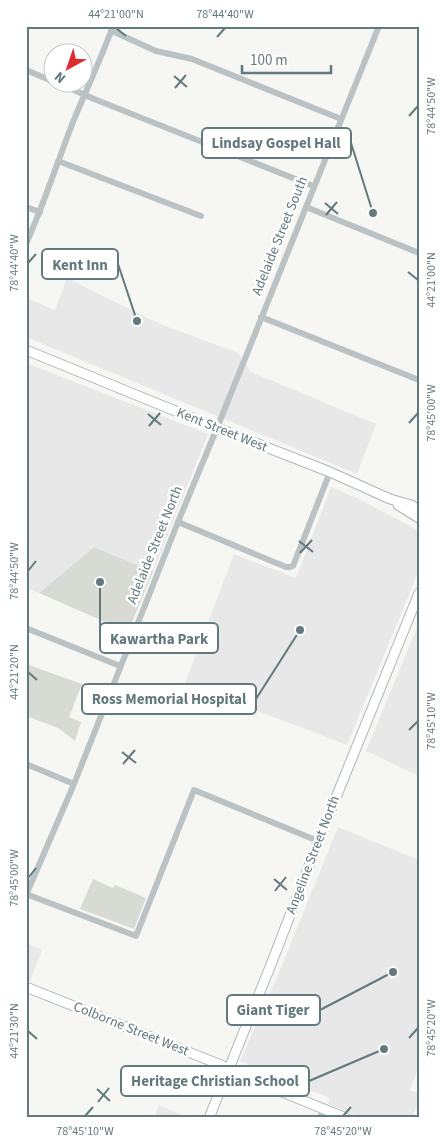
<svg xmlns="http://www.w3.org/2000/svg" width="445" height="1144" viewBox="0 0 445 1144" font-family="'Source Sans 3',sans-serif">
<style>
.built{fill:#e7e8e7}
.green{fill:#d8dbd3}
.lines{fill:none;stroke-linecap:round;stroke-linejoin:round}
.secondary-casing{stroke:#adb6b8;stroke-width:11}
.street{stroke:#bbc2c3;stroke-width:6}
.secondary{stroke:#fff;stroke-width:9}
.ticks{fill:none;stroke:#62797d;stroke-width:2}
.labels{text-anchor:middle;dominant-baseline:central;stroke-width:5;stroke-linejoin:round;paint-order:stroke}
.street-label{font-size:14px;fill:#62797d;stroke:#fff}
.leader{fill:none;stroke:#62797d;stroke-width:2}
.callout-dot{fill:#62797d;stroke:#fff;stroke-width:2}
.callout{fill:#fff;stroke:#62797d;stroke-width:2}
.callout-label{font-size:15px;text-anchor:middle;font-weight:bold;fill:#62797d}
.neatline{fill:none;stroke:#62797d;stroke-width:2}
.ticks-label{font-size:12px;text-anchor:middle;fill:#62797d}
</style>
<rect width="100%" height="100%" fill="#f6f6f3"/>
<path class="built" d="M67 278 160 324 238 353 251 372 376 424 357 474 26 337V298L55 310Z
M26 363 208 434 153 572 94 547 39 593 26 588Z
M331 487 361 500 419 531V570L347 745 185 683 234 554 296 578Z
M419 623V776L366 751Z
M338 827 419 860V1066L410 1090 419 1093V1101L412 1118H363L328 1104 330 1098 240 1061 278 975Z
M26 943 42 950 30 981 26 979Z
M159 1105 188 1118H154Z"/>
<path class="green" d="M94 547 153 572 128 632 39 593Z
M26 664 82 684 69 717 81 722 75 741 58 728 26 716Z
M93 879 113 888 115 885 146 898 134 929 80 909Z"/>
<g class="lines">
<g class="secondary-casing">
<path id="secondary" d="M26 350 217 428 330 472 390 499 411 505 419 510
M398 505 419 518
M26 987 221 1065 233 1072 346 1118
M209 1118 272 962 324 827 419 593"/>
</g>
<path class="street" d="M112 31 156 51 192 59 341 119
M26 70 52 81
M56 82 94 99 313 186
M58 161 201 216
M26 207 40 212
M306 207 419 253
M26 244C44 204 57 163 73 122 86 90 101 59 113 26
M261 317 419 380
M178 522 286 567H290L293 566 330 472
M26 628 120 666
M26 764 74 784
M26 894 136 936 194 790 318 841
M26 895 74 784 178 522 217 428 379 26
M320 1118 324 1109"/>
<use href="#secondary" class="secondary"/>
</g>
<path class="ticks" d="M116 28 126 36M217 37 225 28M174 76 187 87M175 88 186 75M409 116 418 106M325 203 338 214M326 215 337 202M28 263 36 254M408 272 418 280M148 414 161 425M409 423 418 413M149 426 160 413M299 541 313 552M300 553 312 540M28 571 36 561M28 672 37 680M409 730 418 721M122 752 136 763M123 764 135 750M28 878 36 868M274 879 287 890M275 891 286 877M28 1031 37 1039M409 1038 418 1028M97 1089 110 1101M98 1102 109 1088M85 1116 93 1107M343 1116 351 1107"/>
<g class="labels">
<g class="street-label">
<text transform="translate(280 236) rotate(-68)">Adelaide Street South</text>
<text transform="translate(222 430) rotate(22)">Kent Street West</text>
<text transform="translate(155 545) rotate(-68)">Adelaide Street North</text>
<text transform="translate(313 855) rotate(-69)">Angeline Street North</text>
<text transform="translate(131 1029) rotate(22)">Colborne Street West</text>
</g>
</g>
<path class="leader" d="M373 213L351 143M137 321L118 264M100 582L100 638M300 630L256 699M393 972L320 1010M384 1049L309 1081"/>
<g class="callout-dot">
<circle cx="373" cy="213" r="5"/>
<circle cx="137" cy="321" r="5"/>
<circle cx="100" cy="582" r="5"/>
<circle cx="300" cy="630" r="5"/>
<circle cx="393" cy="972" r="5"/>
<circle cx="384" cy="1049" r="5"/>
</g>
<g class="callout">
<rect x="202" y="128" width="149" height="30" rx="5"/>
<rect x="42" y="249" width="76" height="30" rx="5"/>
<rect x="100" y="623" width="118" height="30" rx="5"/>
<rect x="82" y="684" width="174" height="30" rx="5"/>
<rect x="227" y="995" width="93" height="30" rx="5"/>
<rect x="121" y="1066" width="188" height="30" rx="5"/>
</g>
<g class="callout-label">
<text x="276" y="148">Lindsay Gospel Hall</text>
<text x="80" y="270">Kent Inn</text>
<text x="159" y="644">Kawartha Park</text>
<text x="169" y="704">Ross Memorial Hospital</text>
<text x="273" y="1015">Giant Tiger</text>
<text x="215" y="1086">Heritage Christian School</text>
</g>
<rect width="445" height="1144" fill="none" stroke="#ffffff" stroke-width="55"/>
<g transform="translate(68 68) rotate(220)"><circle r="24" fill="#ffffff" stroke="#c0c9cb"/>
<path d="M0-4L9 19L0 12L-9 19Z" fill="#dd2d30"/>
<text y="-8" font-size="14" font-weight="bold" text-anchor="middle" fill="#62797d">N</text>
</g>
<path d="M242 65v8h89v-8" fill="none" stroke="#62797d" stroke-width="2.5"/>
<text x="250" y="65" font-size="15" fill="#62797d" stroke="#ffffff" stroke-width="4" paint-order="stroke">100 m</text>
<rect x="28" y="28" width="390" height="1088" class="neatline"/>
<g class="ticks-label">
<text x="116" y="18">44°21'00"N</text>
<text x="225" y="18">78°44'40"W</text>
<text transform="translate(431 106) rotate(-90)" y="4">78°44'50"W</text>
<text transform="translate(14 263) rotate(-90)" y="4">78°44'40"W</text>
<text transform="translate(431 280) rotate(-90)" y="4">44°21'00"N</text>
<text transform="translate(431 413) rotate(-90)" y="4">78°45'00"W</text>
<text transform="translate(14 571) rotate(-90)" y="4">78°44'50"W</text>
<text transform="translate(14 672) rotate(-90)" y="4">44°21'20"N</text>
<text transform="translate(431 721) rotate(-90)" y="4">78°45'10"W</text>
<text transform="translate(14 878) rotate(-90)" y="4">78°45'00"W</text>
<text transform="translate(431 1028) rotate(-90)" y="4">78°45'20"W</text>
<text transform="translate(14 1031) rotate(-90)" y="4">44°21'30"N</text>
<text x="85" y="1135">78°45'10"W</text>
<text x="343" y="1135">78°45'20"W</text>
</g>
</svg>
